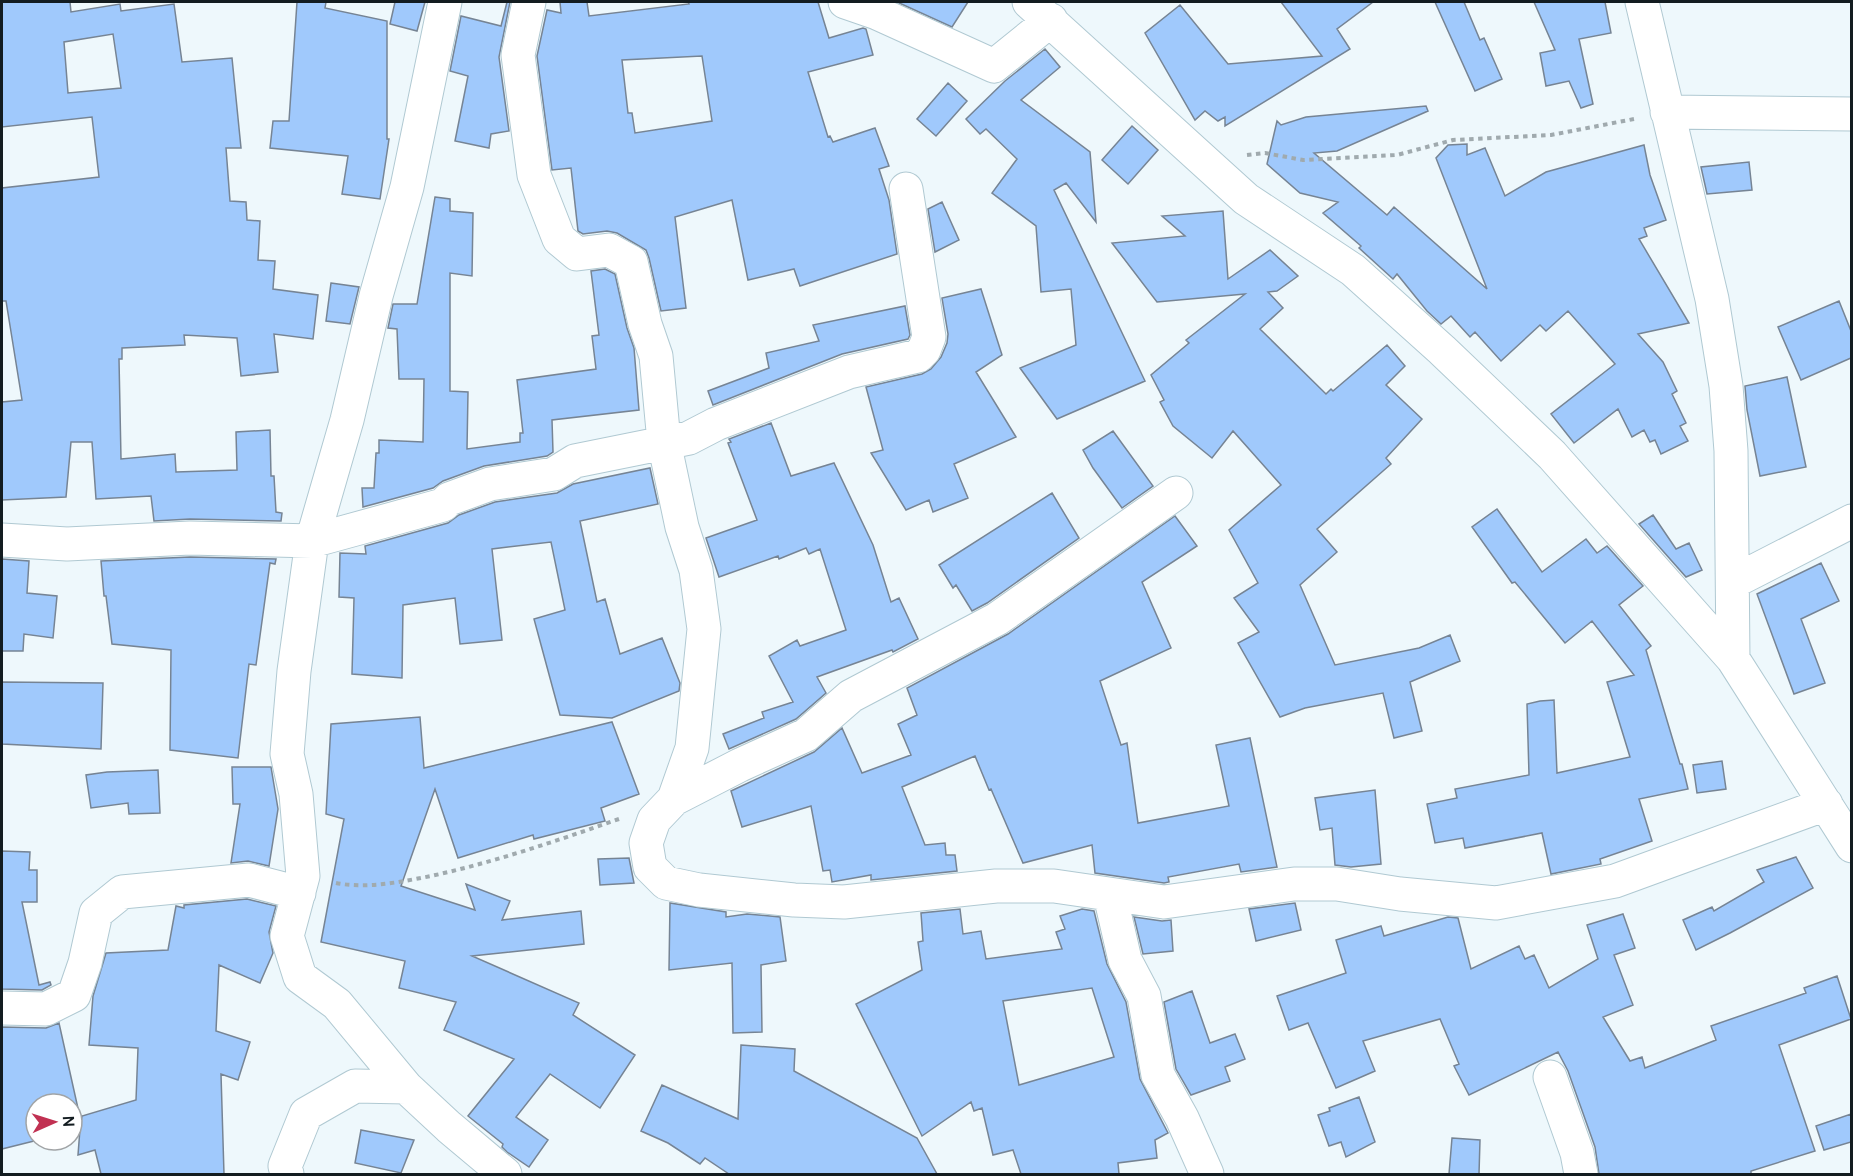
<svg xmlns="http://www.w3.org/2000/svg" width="1853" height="1176" viewBox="0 0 1853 1176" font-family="Cabin,sans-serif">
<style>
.building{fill:#a0c9fc;stroke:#768494;stroke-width:1.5;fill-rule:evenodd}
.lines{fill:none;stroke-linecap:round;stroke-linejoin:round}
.minor-casing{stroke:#b0c9d2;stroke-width:35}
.path{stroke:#a0aaae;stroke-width:4;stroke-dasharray:4.5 4.5;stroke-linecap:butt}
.minor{stroke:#fff;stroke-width:33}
</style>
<rect width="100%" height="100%" fill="#eef8fc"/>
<path class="building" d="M2 2H70L71 12 120 4 121 11 174 4 182 62 232 58 241 148H226L230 201 246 202 247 220 260 221 258 260 275 261 273 289 318 295 313 339 274 334 278 372 241 376 237 338 184 335 185 345 122 348V359H119L121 459 175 454 176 472 237 470 236 432 270 430 271 476H274L276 512 282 513 281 521 190 519 154 521 151 496 96 499 92 442H71L66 497 2 500V402L22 400 6 301H2V188L99 177 92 117 2 127ZM113 34 121 88 68 93 64 42Z
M297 2H326L325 8 387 21V139H389L380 199 342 194 348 156 270 148 273 121H289Z
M395 2H425L417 31 390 24Z
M507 2H510L499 57 509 131 491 134 489 148 455 141 468 76 450 71 461 16 501 26Z
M560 2H587L589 16 689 4 688 2H818L829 38 863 28 866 29 873 55 808 72 828 137 830 136 833 142 875 128 889 166 879 169 889 200 897 254 800 286 794 269 748 280 732 200 675 217 686 308 661 311 649 258 646 250 617 233 607 231 583 234 578 231 571 168 552 170 537 56 547 10 561 13ZM702 56 712 121 635 133 632 113H628L622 60Z
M897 2H968L952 27Z
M1281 2H1373L1337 29 1350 49 1225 126V117L1218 121 1205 111 1195 120 1145 33 1180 5 1228 64 1322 56Z
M1435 2H1464L1480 40 1484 38 1502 79 1475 91Z
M1534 2H1605L1611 33 1579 39 1593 104 1581 108 1569 81 1546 86 1540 53 1555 50Z
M1045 49 1060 67 1021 100 1090 152 1096 222 1066 183 1054 190 1145 381 1057 419 1020 368 1076 345 1071 289 1041 292 1036 226 992 193 1017 159 986 129 980 134 966 119 1005 81Z
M948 83 967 101 936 136 917 119Z
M1426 106 1428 111 1337 151 1314 153 1387 215 1394 207 1487 289 1436 158 1448 145 1467 144V155L1485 148 1505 196 1546 172 1644 145 1650 175 1666 220 1644 228 1647 236 1639 239 1689 323 1638 334 1663 362 1677 391 1672 394 1686 423 1680 426 1688 441 1661 454 1655 440 1650 442 1644 430 1632 437 1618 409 1574 443 1551 414 1615 364 1568 311 1546 331 1540 325 1501 361 1475 332 1470 337 1451 316 1441 324 1427 311 1397 274 1393 279 1359 248 1361 246 1323 213 1338 202 1300 193 1267 164 1277 121 1281 125 1306 117Z
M1132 126 1158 150 1128 184 1102 160Z
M1749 162 1752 190 1707 194 1701 167Z
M435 197 450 199V211L473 213 472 276 450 273V391L468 392 467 449 520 442V433H523L517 380 596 369 592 336 599 335 591 271 605 269 615 274 627 328 634 348 639 410 552 420 553 452 547 456 484 466 443 481 433 488 363 507 362 488H374L376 453H379V440L423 442 424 379H399L397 329 388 328 393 304H417Z
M942 202 959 240 935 252 928 209Z
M1223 211 1228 279 1270 250 1298 276 1277 291 1268 292 1283 308 1260 329 1326 394 1331 389 1333 391 1387 345 1405 366 1386 385 1422 419 1386 458 1391 464 1317 529 1337 552 1300 585 1335 665 1419 648 1450 635 1460 661 1410 682 1422 731 1394 738 1383 693 1305 708 1280 717 1238 643 1259 632 1234 598 1258 583 1229 530 1281 485 1233 431 1212 458 1173 426 1160 402 1164 400 1151 375 1189 343 1186 340 1245 294 1157 302 1112 243 1185 236 1162 216Z
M331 283 359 287 350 324 326 321Z
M981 289 1002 355 976 372 1016 437 954 464 968 498 933 512 929 500 906 510 871 453 883 450 866 387 922 374 931 369 941 357 947 343 948 334 942 298Z
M1839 301 1851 331V358L1801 380 1778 327Z
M905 306 910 335 908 339 842 354 713 405 708 391 769 368 766 353 819 341 813 325Z
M1787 377 1806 467 1760 476 1747 410 1745 386Z
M771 423 791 476 834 463 873 545 891 602 899 598 918 639 893 652 892 650 817 677 826 693 796 719 729 749 723 734 764 718 762 712 793 702 769 656 797 640 800 646 846 630 820 549 809 554 806 548 779 559 778 556 719 577 706 538 757 520 728 443 731 442 729 439Z
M1113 431 1153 486 1122 508 1093 468 1083 450Z
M650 468 658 504 580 521 597 602 605 599 620 654 662 638 680 683 679 691 612 718 560 715 534 619 565 610 551 542 492 549 502 640 460 644 455 598 403 605 402 678 352 674 354 598 339 597 340 553 366 554 365 546 448 523 459 515 495 502 557 493 573 484Z
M1052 493 1079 538 987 603 972 611 956 585 953 588 939 565Z
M1497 509 1542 572 1586 539 1597 553 1607 546 1643 586 1619 605 1651 646 1646 650 1680 764H1682L1688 789 1639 799 1652 841 1600 859 1601 864 1551 874 1542 833 1465 848 1463 838 1435 843 1427 804 1457 798 1455 789 1529 775 1527 704 1540 701 1554 700 1557 773 1630 757 1607 682 1634 675 1592 621 1565 643 1515 582 1512 583 1472 527Z
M1653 515 1676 549 1689 543 1702 570 1686 577 1639 524Z
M1175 516 1197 546 1142 582 1171 648 1100 681 1121 745 1127 743 1138 823 1229 806 1216 745 1250 738 1277 867 1241 872 1239 864 1168 877 1169 882 1164 883 1095 873 1092 845 1023 863 991 789 989 790 975 756 902 787 925 845 945 843 946 855H955L957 871 871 880V875L832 882 830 870 823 871 811 806 742 827 731 791 814 752 842 728 862 773 911 755 898 724 917 715 907 688 1008 634Z
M190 557 276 559 275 564 270 563 256 665 249 664 238 758 170 750 171 650 112 644 106 596H104L101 561Z
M2 559 29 561 27 593 57 596 53 638 24 634 23 651H2Z
M1821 563 1839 601 1801 619 1825 683 1794 694 1757 594Z
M2 682 103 683 101 749 2 744Z
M420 717 424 768 612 722 639 794 601 808 605 821 534 839 533 835 458 858 435 789 401 886 475 910 466 884 510 901 502 920 581 911 584 944 472 956 579 1003 573 1015 635 1055 600 1108 550 1074 516 1117 548 1140 529 1167 507 1152 502 1147 503 1144 468 1116 514 1059 444 1030 456 1002 399 988 405 961 321 942 344 819 326 814 331 724Z
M1722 761 1726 789 1697 793 1693 765Z
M232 767H271L278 809 269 866 248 861 231 863 240 804H233Z
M158 770 160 813 129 814 128 803 91 808 86 775 107 772Z
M1375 790 1381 864 1351 867 1335 865 1332 828 1320 830 1315 798Z
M2 851 30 852 29 870H37V902H22L39 985 50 982 51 985 42 990 2 989Z
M1796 857 1813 888 1730 933 1696 950 1683 920 1712 907 1714 911 1764 882 1757 870Z
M629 858 634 883 600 885 598 859Z
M247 899 276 906 269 932 273 953 260 983 219 965 216 1031 250 1042 238 1080 221 1074 224 1174H101L95 1150 78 1155 80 1129 72 1131V1104H36V1140H38L2 1149V1027L46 1028 59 1023 81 1122 82 1116 136 1100 138 1048 89 1045 93 996 106 953 168 950 176 906 184 908V905Z
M670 903 726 912V917L747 914 780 917 786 961 761 965 762 1032 733 1033 732 963 669 970Z
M1295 903 1301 930 1256 941 1249 909Z
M960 909 963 934 981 931 986 959 1062 949 1056 932 1065 929 1060 916 1082 909 1094 911 1107 964 1126 1002 1140 1079 1168 1133 1155 1140 1157 1158 1118 1163 1119 1174H1021L1013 1150 993 1155 982 1108 974 1111 971 1102 922 1136 856 1004 922 970 918 942 923 941 921 913ZM1092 988 1114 1057 1019 1085 1003 1001Z
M1623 914 1635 948 1614 955 1633 1005 1603 1017 1630 1061 1642 1057 1645 1068 1716 1040 1711 1026 1806 993 1804 988 1837 976 1851 1019 1779 1045 1815 1151 1751 1171V1174H1599L1595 1147 1568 1071 1558 1052 1469 1095 1454 1066 1459 1064 1440 1019 1363 1041 1375 1071 1336 1088 1308 1023 1289 1030 1277 996 1346 973 1336 940 1381 926 1384 936 1448 917 1458 918 1471 969 1519 946 1525 959 1534 955 1549 988 1598 959 1587 925Z
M1134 917 1162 921 1171 920 1173 951 1143 954Z
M1192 991 1210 1043 1235 1034 1245 1059 1225 1067 1230 1081 1191 1095 1176 1069 1164 1002Z
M741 1045 795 1049 794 1071 917 1138 937 1174H729L705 1158 700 1164 668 1143 641 1131 662 1085 738 1119Z
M1359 1097 1375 1142 1346 1157 1341 1142 1329 1146 1318 1115 1330 1111 1329 1108Z
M1851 1114V1142L1824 1150 1816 1126Z
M361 1130 414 1140 401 1173 355 1163Z
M1452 1138 1480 1140 1479 1174H1449Z"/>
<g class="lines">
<g class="minor-casing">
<path id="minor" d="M529 2 518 55 534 175 559 239 577 254 609 250 631 262 645 324 656 356 664 442 682 527 696 570 704 629 692 748 674 799
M845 2 877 13 994 66 1051 20
M1029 2 1246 199 1353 270 1442 350 1552 455 1733 659 1852 846
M1642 2 1712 299 1726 386 1731 451 1733 659
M1667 112 1852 114
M1176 493 997 619 851 696 806 735 740 765 674 799 654 820 646 843 650 867 666 883 699 890 794 900 844 902 996 886H1054L1164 902 1294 884H1337L1400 894 1496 903 1615 881 1826 804
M2 540 67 544 190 538 312 541 443 505 449 499 490 484 554 474 575 461 689 438 716 424 849 372 918 356 924 350 929 337 906 189
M1733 582 1852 521
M1110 895 1125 960 1144 996 1158 1075 1182 1118 1207 1174
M2 1008 46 1009 74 995 85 963 96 913 122 892 249 880 299 893
M1550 1077 1577 1153 1581 1174
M406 1087 337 1004 300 977 287 936 303 876 296 794 287 754 294 671 312 541 347 420 376 296 407 187 445 2
M287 1174 285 1166 306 1114 355 1086 406 1087 449 1127 505 1174"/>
</g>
<path class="path" d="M1247 155 1265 153 1303 160 1397 155 1453 140 1551 135 1634 119
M336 883C367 889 400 882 431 876 495 862 556 841 619 819"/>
<use href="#minor" class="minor"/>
</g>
<rect width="1853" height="1176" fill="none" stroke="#131c20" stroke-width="6"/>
<g transform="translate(54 1122) rotate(87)"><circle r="28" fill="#ffffff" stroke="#a1a4a6" stroke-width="1.5"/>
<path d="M0-4.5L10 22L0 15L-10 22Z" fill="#c13152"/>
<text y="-9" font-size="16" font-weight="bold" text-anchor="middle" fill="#131c20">N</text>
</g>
</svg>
